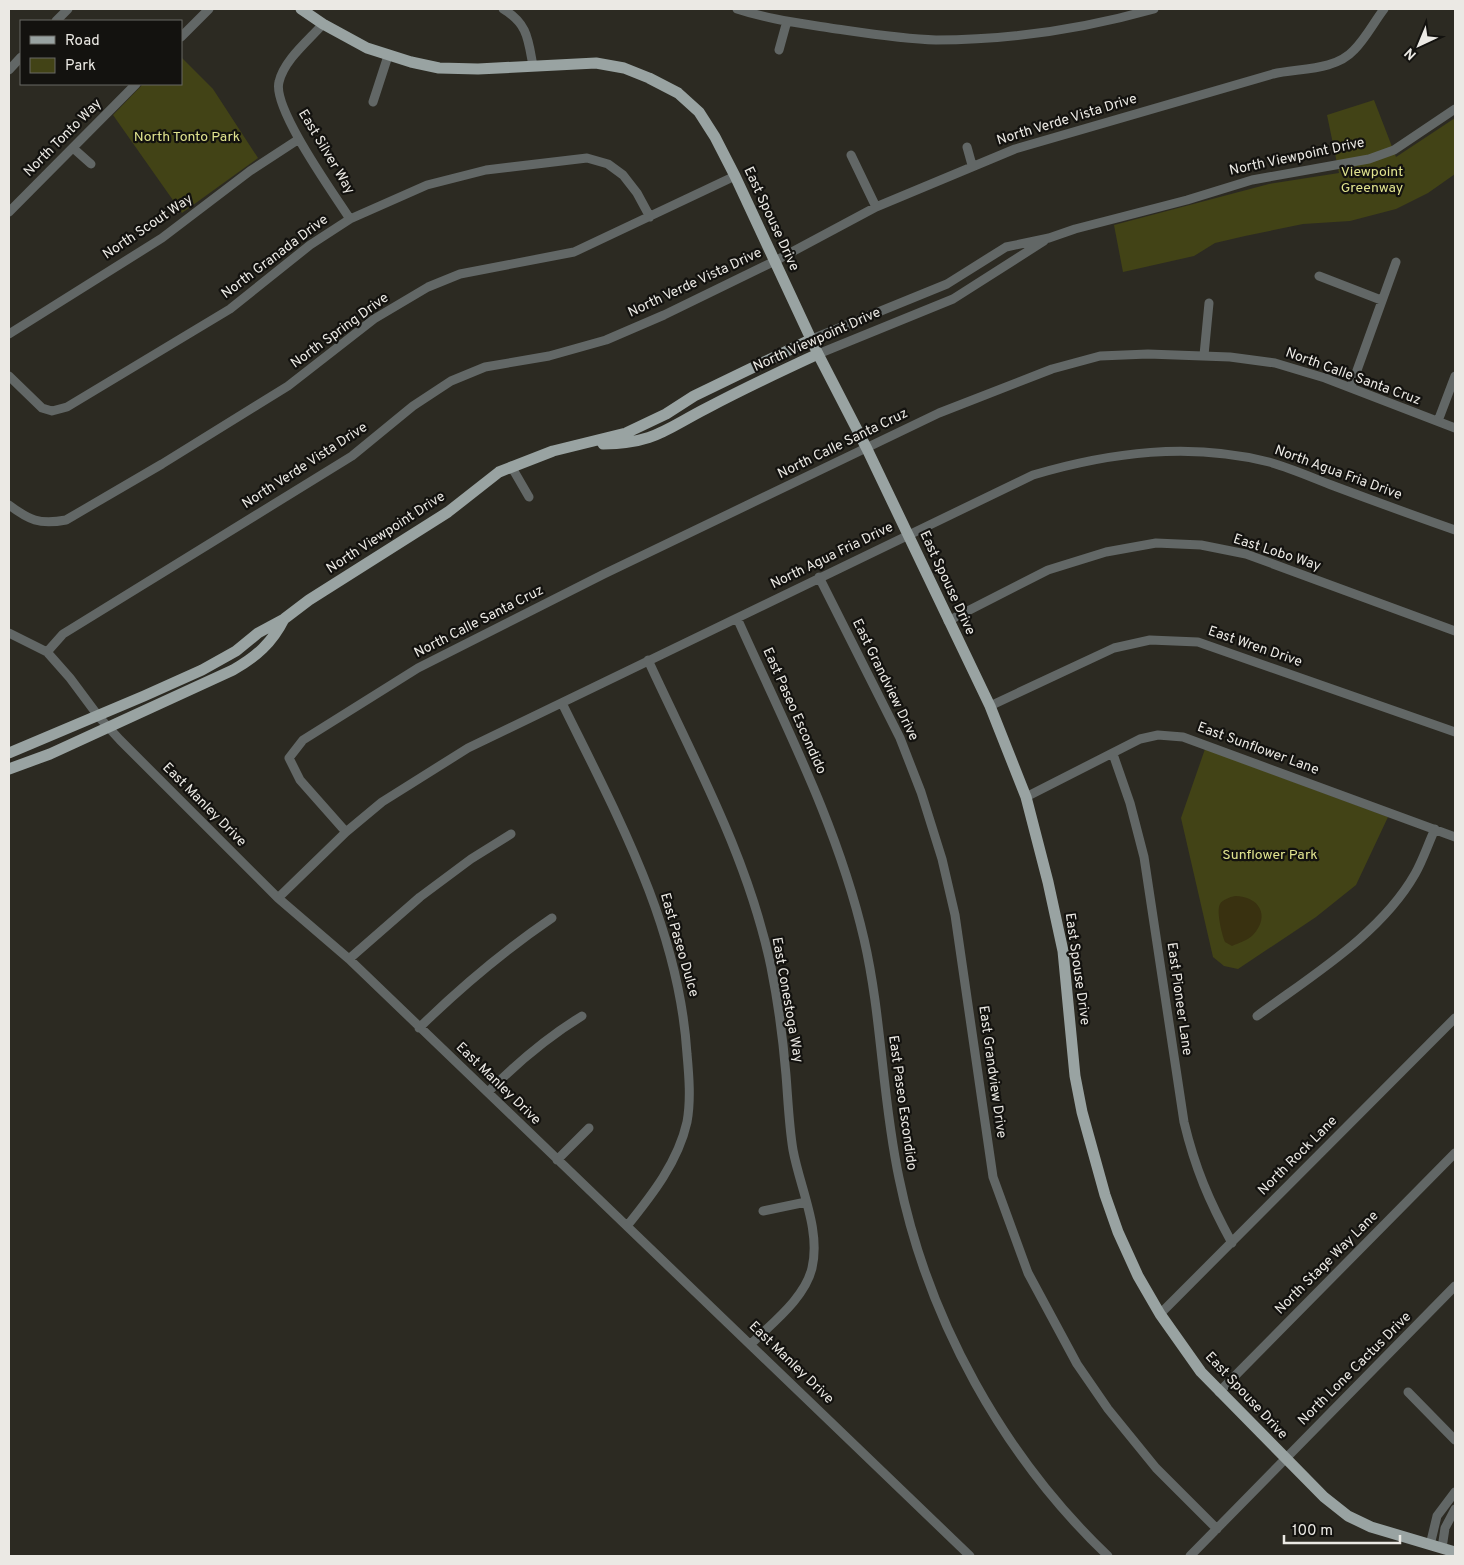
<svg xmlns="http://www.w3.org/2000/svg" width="1464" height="1565" viewBox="0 0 1464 1565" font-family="Overpass,sans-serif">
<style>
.green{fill:#424316}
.sand{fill:#393110}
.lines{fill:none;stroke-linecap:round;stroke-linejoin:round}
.minor{stroke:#626766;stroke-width:9}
.major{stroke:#99a3a2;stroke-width:11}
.labels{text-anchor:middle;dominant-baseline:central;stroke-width:4.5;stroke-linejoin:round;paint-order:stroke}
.street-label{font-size:14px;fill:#ebe9e4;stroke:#13120f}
.park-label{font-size:14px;fill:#e0e38f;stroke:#13120f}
</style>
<rect width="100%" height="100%" fill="#2c2a22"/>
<path class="green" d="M181 57 213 89 258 158 182 213 113 115 143 84H181Z
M1374 100 1396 157 1455 118V174L1428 193 1396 209 1350 221 1303 224 1245 236 1215 243 1194 256 1123 272 1114 225 1269 184 1339 173 1327 115Z
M1205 749 1388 817 1356 885 1316 917 1238 969 1224 966 1213 957 1181 818Z"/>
<path class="sand" d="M1235 896C1259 896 1271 916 1253 935 1248 940 1239 943 1232 946L1225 942C1222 935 1216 911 1220 904 1222 900 1230 897 1235 896Z"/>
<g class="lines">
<path class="minor" d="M503 9C528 24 528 39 533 66
M737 9C767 19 799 23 830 28 865 33 901 39 936 40 1010 40 1083 29 1154 9
M56 21 68 9
M323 24C308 41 284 60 279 82 272 108 334 194 350 219
M181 37 209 9
M779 50 787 21
M9 70 21 57
M373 102 388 56
M967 147 972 165
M73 148 91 164
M851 155 876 207
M9 212 136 84
M1319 276 1381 300
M9 334 162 238 250 171 299 139
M812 339 947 284 1006 247 1049 238 1075 229 1187 200 1252 180 1369 159 1394 150 1455 109
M818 354 953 299 1044 241
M1204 355 1209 303
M9 376 42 408 52 411 67 407 230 309 310 245 350 219 427 185 486 170 587 158 608 164 623 175 637 193 650 217
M1351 387 1396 262
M1438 421 1455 376
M511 466 529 497
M9 505C29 520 39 525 66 520L162 464 288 386 374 319 428 287 460 274 574 252 735 176
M819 577 900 738 921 792 942 859 955 915 993 1177 1028 1273 1077 1364 1108 1409 1156 1468 1217 1529
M737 618C784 723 838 826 864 939 882 1017 882 1099 899 1178 928 1320 1003 1456 1108 1556
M948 621 1048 570 1106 552 1156 543 1201 545 1246 554 1455 631
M9 633 47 652 70 678 99 717 120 740 278 898 349 959 970 1556
M47 652 63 634 352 456 413 406 451 381 485 367 549 356 606 340 664 315 775 261 876 207 1015 149 1273 74C1299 68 1335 71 1354 50 1366 38 1374 22 1384 9
M648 660C694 760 748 857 771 967 778 1002 783 1039 786 1075 788 1100 789 1126 793 1150 800 1188 821 1230 812 1268 805 1298 772 1323 751 1344
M562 703C617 815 679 927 687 1054 689 1076 691 1100 687 1122 678 1162 652 1195 627 1226
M990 706 1114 648 1150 640 1198 642 1455 732
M1113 754 1130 803 1144 857 1184 1122C1195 1168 1209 1201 1232 1243
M1026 797 1140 739 1158 735 1183 737 1455 837
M346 832 300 780 289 758 303 740 418 668 604 574 939 413 1052 369 1100 356 1148 354 1230 357 1275 363 1325 378 1455 428
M278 898 346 832 382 802 468 748 1033 475C1111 452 1190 442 1269 462 1291 468 1313 478 1334 486 1374 501 1415 516 1455 530
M349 959 420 897 471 859 511 834
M1257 1016C1311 976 1381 934 1415 874 1423 860 1428 844 1435 829
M419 1028C463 985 502 952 552 918
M488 1092C517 1063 546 1038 582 1016
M557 1160 589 1128
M763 1211 806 1202
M1160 1314 1455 1018
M1219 1392 1455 1153
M1408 1392 1455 1440
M1430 1545 1437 1516 1455 1492
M1442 1548 1445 1528 1455 1509
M1190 1556 1455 1286"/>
<path class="major" d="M301 9 323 24 367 48 411 62 439 68 478 69 596 63 624 68 649 78 678 93 699 112 715 137 735 176 818 354 867 449 990 706 1026 797 1048 882 1063 951 1075 1076 1082 1112 1105 1195 1118 1232 1138 1276 1160 1314 1201 1372 1324 1497 1348 1516 1371 1527 1455 1552
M603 444C655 443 664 430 707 408 743 389 781 371 818 354
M9 753 144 696 202 670 236 651 258 633 284 619 309 600 448 512 499 472 553 451 626 433 666 414 694 396 812 339
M9 769 50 754 233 670C256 657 272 643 284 619"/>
</g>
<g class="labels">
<g class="street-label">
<text transform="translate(1067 120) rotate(-17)">North Verde Vista Drive</text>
<text transform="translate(63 138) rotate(-45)">North Tonto Way</text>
<text transform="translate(326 152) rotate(59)">East Silver Way</text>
<text transform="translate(1297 157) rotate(-12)">North Viewpoint Drive</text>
<text transform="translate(771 219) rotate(65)">East Spouse Drive</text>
<text transform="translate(148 227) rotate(-34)">North Scout Way</text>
<text transform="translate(275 257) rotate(-37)">North Granada Drive</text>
<text transform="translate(695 283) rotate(-25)">North Verde Vista Drive</text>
<text transform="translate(340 331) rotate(-36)">North Spring Drive</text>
<text transform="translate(817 340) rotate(-24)">North Viewpoint Drive</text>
<text transform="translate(1353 377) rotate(20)">North Calle Santa Cruz</text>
<text transform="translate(843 444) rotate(-26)">North Calle Santa Cruz</text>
<text transform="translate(305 466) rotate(-33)">North Verde Vista Drive</text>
<text transform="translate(1338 473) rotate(20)">North Agua Fria Drive</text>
<text transform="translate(386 533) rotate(-33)">North Viewpoint Drive</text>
<text transform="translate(1277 553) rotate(18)">East Lobo Way</text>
<text transform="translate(832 556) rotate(-26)">North Agua Fria Drive</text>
<text transform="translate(947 583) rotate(65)">East Spouse Drive</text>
<text transform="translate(479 622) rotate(-27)">North Calle Santa Cruz</text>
<text transform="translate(1255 647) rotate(19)">East Wren Drive</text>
<text transform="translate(885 680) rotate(64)">East Grandview Drive</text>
<text transform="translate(794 711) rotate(66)">East Paseo Escondido</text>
<text transform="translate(1258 749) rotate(20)">East Sunflower Lane</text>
<text transform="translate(204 805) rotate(45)">East Manley Drive</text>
<text transform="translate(679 945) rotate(74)">East Paseo Dulce</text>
<text transform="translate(1077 969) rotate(82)">East Spouse Drive</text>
<text transform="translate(1179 999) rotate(82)">East Pioneer Lane</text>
<text transform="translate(787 1000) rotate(80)">East Conestoga Way</text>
<text transform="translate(992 1072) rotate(82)">East Grandview Drive</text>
<text transform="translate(498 1084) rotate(44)">East Manley Drive</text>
<text transform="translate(902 1103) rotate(82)">East Paseo Escondido</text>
<text transform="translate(1298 1156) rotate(-45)">North Rock Lane</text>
<text transform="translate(1327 1263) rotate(-45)">North Stage Way Lane</text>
<text transform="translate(791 1363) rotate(44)">East Manley Drive</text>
<text transform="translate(1355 1369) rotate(-45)">North Lone Cactus Drive</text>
<text transform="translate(1246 1396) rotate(47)">East Spouse Drive</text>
</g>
<g class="park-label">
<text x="187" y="137">North Tonto Park</text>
<text x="1372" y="172">Viewpoint<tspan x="1372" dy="16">Greenway</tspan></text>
<text x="1270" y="855">Sunflower Park</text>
</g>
</g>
<rect width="1464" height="1565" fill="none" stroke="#ebe9e4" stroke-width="20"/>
<rect x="20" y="20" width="162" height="65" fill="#13120f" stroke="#696864"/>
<rect x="30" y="36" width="25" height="8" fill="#99a3a2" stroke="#696864"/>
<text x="65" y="45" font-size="15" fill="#ebe9e4">Road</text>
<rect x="30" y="58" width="25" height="15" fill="#424316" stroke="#696864"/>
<text x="65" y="70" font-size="15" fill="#ebe9e4">Park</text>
<g transform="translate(1419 45) rotate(224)" stroke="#13120f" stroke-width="4" paint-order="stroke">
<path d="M0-4L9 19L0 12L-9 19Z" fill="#ebe9e4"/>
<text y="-8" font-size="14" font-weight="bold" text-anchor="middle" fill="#ebe9e4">N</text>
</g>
<path d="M1284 1535v8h116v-8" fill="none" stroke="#ebe9e4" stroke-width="2.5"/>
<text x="1292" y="1535" font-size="15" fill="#ebe9e4" stroke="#13120f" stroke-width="4" paint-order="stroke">100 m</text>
</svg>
